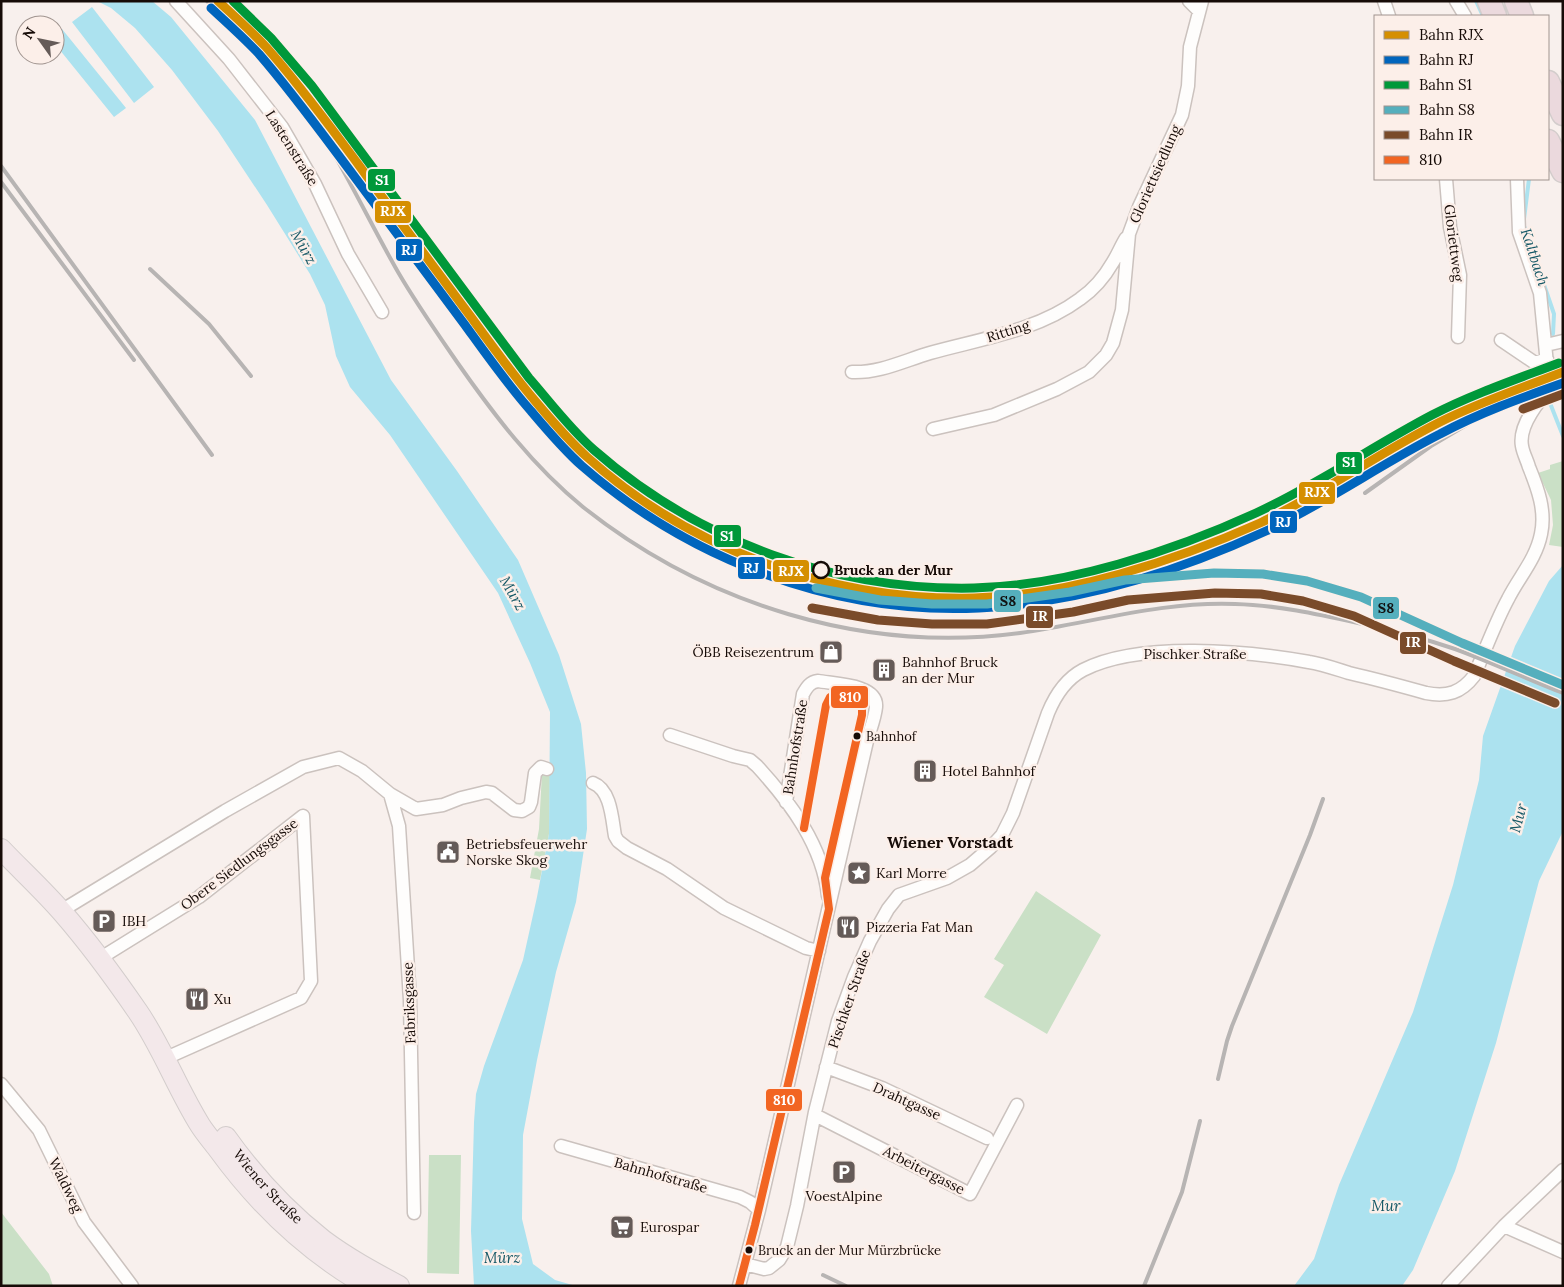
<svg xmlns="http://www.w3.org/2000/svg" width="1564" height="1287" viewBox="0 0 1564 1287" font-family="Lora,serif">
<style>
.green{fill:#cae0c6}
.water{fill:#ace2ef}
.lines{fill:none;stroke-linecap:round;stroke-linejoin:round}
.stream{stroke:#ace2ef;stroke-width:4}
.street-tunnel{stroke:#d6ceca;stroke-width:12;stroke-dasharray:12 6;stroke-linecap:butt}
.street-casing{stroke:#cbc2be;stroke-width:15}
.primary-casing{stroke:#d3cdcc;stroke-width:22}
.highway-casing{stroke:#d3cdcc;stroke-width:25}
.street{stroke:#fefdfc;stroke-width:12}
.primary{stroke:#f3e8ea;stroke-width:20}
.highway{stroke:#ebd9dd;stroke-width:22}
.rail{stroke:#b7b4b3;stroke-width:4}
.bus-1-casing{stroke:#fcefe9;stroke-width:11}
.bus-1{stroke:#f26522;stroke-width:8}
.rail-1-casing{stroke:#fcefe9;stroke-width:12}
.rail-2-casing{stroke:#fcefe9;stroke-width:12}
.rail-3-casing{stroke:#fcefe9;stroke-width:12}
.rail-4-casing{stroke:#fcefe9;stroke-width:12}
.rail-5-casing{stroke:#fcefe9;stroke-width:12}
.rail-1{stroke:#d58f01;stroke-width:9}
.rail-2{stroke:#0065bd;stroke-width:9}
.rail-3{stroke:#00983a;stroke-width:9}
.rail-4{stroke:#55afbd;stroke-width:9}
.rail-5{stroke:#7a4b2a;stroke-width:9}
.stop-dot{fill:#fcefe9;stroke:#160b07;stroke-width:2.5}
.bus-dot{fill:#160b07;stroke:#fcefe9;stroke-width:2}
.labels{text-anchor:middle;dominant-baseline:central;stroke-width:5;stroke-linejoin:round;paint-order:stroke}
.bus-label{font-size:13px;fill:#160b07;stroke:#fcefe9;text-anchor:start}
.street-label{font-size:14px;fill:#160b07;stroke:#fcefe9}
.stop-label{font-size:14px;font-weight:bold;fill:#160b07;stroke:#fcefe9;text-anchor:start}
.poi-label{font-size:14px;fill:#160b07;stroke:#fcefe9;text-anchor:start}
.water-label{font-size:15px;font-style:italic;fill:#155866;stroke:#fcefe9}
.quarter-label{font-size:16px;font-weight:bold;fill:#160b07;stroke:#fcefe9}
.line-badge{stroke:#fcefe9;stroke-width:2}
.badge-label{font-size:14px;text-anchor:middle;font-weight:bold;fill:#fff}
.pale-badge-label{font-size:14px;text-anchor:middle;font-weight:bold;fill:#111}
</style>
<rect width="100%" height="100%" fill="#f8f0ed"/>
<path class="green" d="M1563 461V547L1549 545 1553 525 1551 500 1538 473 1550 469V465Z
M542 772 550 774 549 834 540 880 530 878 539 829Z
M1036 891 1101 935 1047 1034 984 997 1004 965 994 959Z
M429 1155H461L459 1274 427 1273Z
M1 1212 49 1274 53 1286H1Z"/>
<path class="water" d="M97 1H152L171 17 255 120 391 380 457 471 518 560 559 655 581 724 586 773 587 829 576 902 556 972 537 1060 523 1135 522 1219 533 1264 555 1280 576 1286H474L471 1231 474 1122 476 1094 484 1066 523 960 537 897 549 834 550 712 530 663 498 593 390 435 350 387 336 356 325 305 310 274 267 205 218 131 172 70 135 28 111 8Z
M92 7 154 87 134 103 72 22Z
M62 29 126 108 114 117 55 44V34Z
M1563 565V831L1539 881 1496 1043 1455 1171 1413 1270 1402 1286H1294L1314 1259 1339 1185 1413 1012 1453 885 1479 780 1483 736 1515 646 1549 581Z"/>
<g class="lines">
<path class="stream" d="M1476 1 1483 16
M1524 219 1529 179
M1524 226 1554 314 1553 334
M1550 403 1563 436"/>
<path class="street-tunnel" d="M1547 364 1552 383"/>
<g class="street-casing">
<path id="street" d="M176 1 229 59 282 127 315 184 348 254 382 312
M1189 1 1199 11
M1384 1 1389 16
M1456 1 1465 16
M1446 179 1450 227 1460 275 1458 337
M1517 179 1519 232 1540 293 1547 364
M1501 340 1535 363 1547 359
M1546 345 1563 341
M852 372C880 373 903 361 930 353 980 339 1037 331 1080 299 1093 290 1105 276 1113 262 1118 254 1121 246 1126 238
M933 429 994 415 1057 389 1089 372 1106 355 1113 343 1122 310 1129 234 1139 207 1182 115 1188 86 1190 47 1202 1
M670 735 733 756 750 760 757 766C790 802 823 846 828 896
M593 783C611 790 612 819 615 836L618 841 627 848 667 869 724 908 806 948 819 951
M390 794 399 826 410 1000 414 1213
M61 911 225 811 303 767 339 758 362 771 390 794 416 809 443 805 461 798 486 792 492 793 514 810 522 811 529 807 531 802 535 773 541 767 547 769
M99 959 199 897 303 816
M166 1058 301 998 311 981 303 816
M826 1067 882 1088 987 1138
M1 1084 39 1130 84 1222 132 1286
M815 1115 970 1194 1017 1105
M561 1146 740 1197 750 1202 759 1210
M1504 1226 1563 1252
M745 1264 764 1269 769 1268 779 1260 787 1247 797 1206 815 1112 838 1021 854 977 870 941 888 909 899 895 947 878 970 865 991 847 1002 835 1013 813 1048 713C1055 696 1066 679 1083 670 1139 641 1248 651 1309 662 1322 664 1336 669 1349 673 1375 679 1401 686 1426 693 1447 697 1461 693 1474 676 1485 651 1495 623 1508 599 1519 577 1536 559 1541 534 1546 511 1538 489 1529 467 1527 460 1523 453 1522 446 1518 425 1540 399 1553 386
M739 1286 759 1210 867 741C870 730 875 718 876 707 878 684 834 684 818 681 810 682 807 687 803 694L786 802
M1448 1286 1504 1226 1563 1170"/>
</g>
<g class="primary-casing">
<g id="primary">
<path d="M1 849C21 870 43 890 62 912 89 943 114 977 138 1012 162 1047 177 1088 200 1125 205 1133 212 1141 218 1149 258 1204 308 1252 368 1286"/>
<path id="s1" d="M226 1137C253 1175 286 1211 323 1240 347 1258 373 1272 399 1286"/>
</g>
</g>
<g class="highway-casing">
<path id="highway" d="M1489 1 1495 16
M1516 1 1522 16
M1548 82 1563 114
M1548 141 1563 171"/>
</g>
<use href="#street" class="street"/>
<use href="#primary" class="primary"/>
<use href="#highway" class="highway"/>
<path class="rail" d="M207 1C242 33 275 66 303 105 340 158 366 216 398 272 416 303 437 333 457 362 494 415 533 466 583 507 705 604 864 654 1020 633 1091 623 1162 601 1235 604 1276 605 1317 614 1358 623 1391 630 1423 638 1455 649 1491 662 1527 679 1563 693
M1 166 212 455
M1 182 134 360
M150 269 209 324 251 376
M1365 493 1431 446 1485 414
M1218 1079 1227 1041 1232 1026 1310 835 1323 799
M823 1275 846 1286
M1144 1286 1182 1192 1200 1121"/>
<g class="bus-1-casing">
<path id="bus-1" d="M739 1286 755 1225 829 909 825 878 862 715V704L856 698 834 695 830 697 826 705 804 828"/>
</g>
<use href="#bus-1" class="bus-1"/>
<g class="rail-1-casing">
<path id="rail-1" d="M218 1C234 16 251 31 266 47 299 84 328 124 358 164 395 215 433 266 471 317 492 346 513 375 536 402 552 421 568 440 587 457 692 551 833 601 974 598 1067 596 1175 561 1260 523 1322 494 1379 453 1440 422 1480 402 1522 388 1563 372"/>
</g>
<g class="rail-2-casing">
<path id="rail-2" d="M211 8C227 23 244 38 259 54 292 92 321 132 351 172 389 223 427 274 465 325 486 354 507 384 531 411 547 430 563 449 582 466 690 560 835 615 979 608 1077 603 1177 572 1266 531 1326 503 1381 464 1440 434 1479 413 1521 398 1563 383"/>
</g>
<g class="rail-3-casing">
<path id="rail-3" d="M233 1 271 38 312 86 529 378C550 402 570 429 594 450 699 542 836 591 974 588 1067 586 1173 551 1256 513 1317 485 1373 446 1432 415 1473 394 1517 379 1559 363"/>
</g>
<g class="rail-4-casing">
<path id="rail-4" d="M816 588 880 600 932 604H987L1070 592 1125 580 1214 573 1263 574 1307 581 1361 597 1462 643 1563 685"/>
</g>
<g class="rail-5-casing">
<path id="rail-5" d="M1523 409 1563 394
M812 608 878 620 932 624H987L1073 612 1128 600 1215 593 1261 594 1303 601 1354 616 1454 661 1555 703"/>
</g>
<use href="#rail-1" class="rail-1"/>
<use href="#rail-2" class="rail-2"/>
<use href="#rail-3" class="rail-3"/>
<use href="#rail-4" class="rail-4"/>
<use href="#rail-5" class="rail-5"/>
</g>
<defs>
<g id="shop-square" transform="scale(1.25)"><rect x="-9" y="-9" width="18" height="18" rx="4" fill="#655b58" stroke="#fcefe9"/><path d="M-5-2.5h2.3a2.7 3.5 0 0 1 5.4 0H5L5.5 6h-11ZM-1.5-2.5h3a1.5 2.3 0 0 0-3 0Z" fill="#fff"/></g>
<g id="building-square" transform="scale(1.25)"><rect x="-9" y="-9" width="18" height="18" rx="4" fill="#655b58" stroke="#fcefe9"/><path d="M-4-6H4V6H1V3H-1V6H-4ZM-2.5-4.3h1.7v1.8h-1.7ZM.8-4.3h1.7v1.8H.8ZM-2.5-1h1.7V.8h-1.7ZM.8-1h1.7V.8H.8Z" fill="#fff"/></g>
<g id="civic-square" transform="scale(1.25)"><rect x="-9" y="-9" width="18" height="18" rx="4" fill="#655b58" stroke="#fcefe9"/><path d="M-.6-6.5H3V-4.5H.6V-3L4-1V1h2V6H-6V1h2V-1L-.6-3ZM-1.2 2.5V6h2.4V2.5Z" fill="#fff"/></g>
<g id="sight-square" transform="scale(1.25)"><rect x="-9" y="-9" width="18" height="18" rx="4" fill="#655b58" stroke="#fcefe9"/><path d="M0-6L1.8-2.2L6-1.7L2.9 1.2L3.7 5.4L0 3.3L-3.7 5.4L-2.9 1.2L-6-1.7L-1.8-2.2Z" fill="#fff"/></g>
<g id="parking-square" transform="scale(1.25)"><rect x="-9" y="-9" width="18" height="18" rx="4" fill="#655b58" stroke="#fcefe9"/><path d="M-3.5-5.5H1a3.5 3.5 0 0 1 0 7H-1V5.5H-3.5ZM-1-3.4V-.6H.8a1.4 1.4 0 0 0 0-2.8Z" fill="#fff"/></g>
<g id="restaurant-square" transform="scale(1.25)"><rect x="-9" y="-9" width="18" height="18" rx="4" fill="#655b58" stroke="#fcefe9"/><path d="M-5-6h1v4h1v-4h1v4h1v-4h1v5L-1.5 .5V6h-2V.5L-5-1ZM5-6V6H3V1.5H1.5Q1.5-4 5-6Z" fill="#fff"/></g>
<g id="supermarket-square" transform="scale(1.25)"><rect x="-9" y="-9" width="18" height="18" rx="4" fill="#655b58" stroke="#fcefe9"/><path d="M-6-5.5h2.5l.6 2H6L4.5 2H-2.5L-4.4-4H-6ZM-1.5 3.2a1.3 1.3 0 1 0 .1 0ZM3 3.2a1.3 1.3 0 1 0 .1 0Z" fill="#fff"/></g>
</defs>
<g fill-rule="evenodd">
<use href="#shop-square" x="831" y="652"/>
<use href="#building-square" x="884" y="670"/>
<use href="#building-square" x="925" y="771"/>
<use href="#civic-square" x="448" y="852"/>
<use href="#sight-square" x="859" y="873"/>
<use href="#parking-square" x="104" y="921"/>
<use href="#restaurant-square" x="848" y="927"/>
<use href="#restaurant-square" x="197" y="999"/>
<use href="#parking-square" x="844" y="1172"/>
<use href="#supermarket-square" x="622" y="1227"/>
</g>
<circle class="stop-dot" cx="821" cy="570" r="8"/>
<g class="bus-dot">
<circle cx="857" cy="736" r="4.5"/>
<circle cx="749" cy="1250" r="4.5"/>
</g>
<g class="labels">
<g class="bus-label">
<text x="866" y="736">Bahnhof</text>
<text x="758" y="1250">Bruck an der Mur Mürzbrücke</text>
</g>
<g class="street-label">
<text transform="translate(292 148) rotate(58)">Lastenstraße</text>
<text transform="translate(1155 174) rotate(-66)">Gloriettsiedlung</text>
<text transform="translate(1454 243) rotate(83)">Gloriettweg</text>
<text transform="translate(1008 331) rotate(-18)">Ritting</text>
<text x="1195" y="654">Pischker Straße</text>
<text transform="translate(795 747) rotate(-81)">Bahnhofstraße</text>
<text transform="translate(239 864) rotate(-37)">Obere Siedlungsgasse</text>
<text transform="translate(849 999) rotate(-71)">Pischker Straße</text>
<text transform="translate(409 1003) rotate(-92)">Fabriksgasse</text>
<text transform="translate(907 1101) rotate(24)">Drahtgasse</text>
<text transform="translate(924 1170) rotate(27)">Arbeitergasse</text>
<text transform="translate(661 1175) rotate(16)">Bahnhofstraße</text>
<text transform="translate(66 1185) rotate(64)">Waldweg</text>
<text stroke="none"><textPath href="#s1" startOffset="65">Wiener Straße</textPath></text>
</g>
<g class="stop-label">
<text x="834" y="570">Bruck an der Mur</text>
</g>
<g class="poi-label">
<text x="814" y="652" text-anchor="end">ÖBB Reisezentrum</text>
<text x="902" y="662">Bahnhof Bruck<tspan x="902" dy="16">an der Mur</tspan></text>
<text x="942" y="771">Hotel Bahnhof</text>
<text x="466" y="844">Betriebsfeuerwehr<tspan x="466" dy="16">Norske Skog</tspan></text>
<text x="876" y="873">Karl Morre</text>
<text x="122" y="921">IBH</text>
<text x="866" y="927">Pizzeria Fat Man</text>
<text x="214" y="999">Xu</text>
<text x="844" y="1196" text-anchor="middle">VoestAlpine</text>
<text x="640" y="1227">Eurospar</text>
</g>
<g class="water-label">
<text transform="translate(304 247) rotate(60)">Mürz</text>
<text transform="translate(1535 257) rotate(72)">Kaltbach</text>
<text transform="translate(513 593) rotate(60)">Mürz</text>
<text transform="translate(1518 818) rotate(-75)">Mur</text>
<text x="1386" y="1205">Mur</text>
<text x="502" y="1257">Mürz</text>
</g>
<g class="quarter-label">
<text x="950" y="842">Wiener Vorstadt</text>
</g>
</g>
<g class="line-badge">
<rect x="367" y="168" width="29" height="24" rx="5" fill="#00983a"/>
<rect x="374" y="200" width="38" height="24" rx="5" fill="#d58f01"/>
<rect x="395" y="238" width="28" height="24" rx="5" fill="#0065bd"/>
<rect x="1335" y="451" width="28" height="24" rx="5" fill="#00983a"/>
<rect x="1298" y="481" width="38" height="24" rx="5" fill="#d58f01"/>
<rect x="1269" y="510" width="29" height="24" rx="5" fill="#0065bd"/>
<rect x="713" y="524" width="29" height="24" rx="5" fill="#00983a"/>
<rect x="737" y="556" width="29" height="24" rx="5" fill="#0065bd"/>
<rect x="772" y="559" width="38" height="24" rx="5" fill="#d58f01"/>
<rect x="993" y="589" width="29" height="24" rx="5" fill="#55afbd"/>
<rect x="1372" y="596" width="28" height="24" rx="5" fill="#55afbd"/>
<rect x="1025" y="605" width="29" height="24" rx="5" fill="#7a4b2a"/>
<rect x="1399" y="631" width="28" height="24" rx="5" fill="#7a4b2a"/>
<rect x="830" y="685" width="39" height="24" rx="5" fill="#f26522"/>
<rect x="765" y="1088" width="38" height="24" rx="5" fill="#f26522"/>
</g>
<g class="badge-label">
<text x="382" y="185">S1</text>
<text x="393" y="216">RJX</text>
<text x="409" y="255">RJ</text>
<text x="1349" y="467">S1</text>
<text x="1317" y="497">RJX</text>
<text x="1283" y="527">RJ</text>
<text x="727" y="541">S1</text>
<text x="751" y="573">RJ</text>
<text x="791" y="576">RJX</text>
<text x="1040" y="621">IR</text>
<text x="1413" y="647">IR</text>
<text x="850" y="702">810</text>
<text x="784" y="1105">810</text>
</g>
<g class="pale-badge-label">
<text x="1008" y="606">S8</text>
<text x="1386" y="613">S8</text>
</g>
<rect width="1564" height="1287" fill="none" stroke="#160b07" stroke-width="5"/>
<rect x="1374" y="15" width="175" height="165" fill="#fcefe9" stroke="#a0948f"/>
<rect x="1384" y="31" width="25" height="8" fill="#d58f01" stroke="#a0948f"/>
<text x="1419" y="40" font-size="15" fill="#160b07">Bahn RJX</text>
<rect x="1384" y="56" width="25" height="8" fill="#0065bd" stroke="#a0948f"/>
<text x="1419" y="65" font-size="15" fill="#160b07">Bahn RJ</text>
<rect x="1384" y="81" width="25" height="8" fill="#00983a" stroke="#a0948f"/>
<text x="1419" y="90" font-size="15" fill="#160b07">Bahn S1</text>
<rect x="1384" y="106" width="25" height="8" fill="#55afbd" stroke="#a0948f"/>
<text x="1419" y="115" font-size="15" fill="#160b07">Bahn S8</text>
<rect x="1384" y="131" width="25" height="8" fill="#7a4b2a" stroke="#a0948f"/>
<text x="1419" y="140" font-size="15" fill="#160b07">Bahn IR</text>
<rect x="1384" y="156" width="25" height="8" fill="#f26522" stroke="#a0948f"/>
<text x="1419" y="165" font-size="15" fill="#160b07">810</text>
<g transform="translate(40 40) rotate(303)"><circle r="24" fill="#fcefe9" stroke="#a0948f"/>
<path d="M0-4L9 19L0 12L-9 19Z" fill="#655b58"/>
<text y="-8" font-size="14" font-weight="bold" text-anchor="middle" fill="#160b07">N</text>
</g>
</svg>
